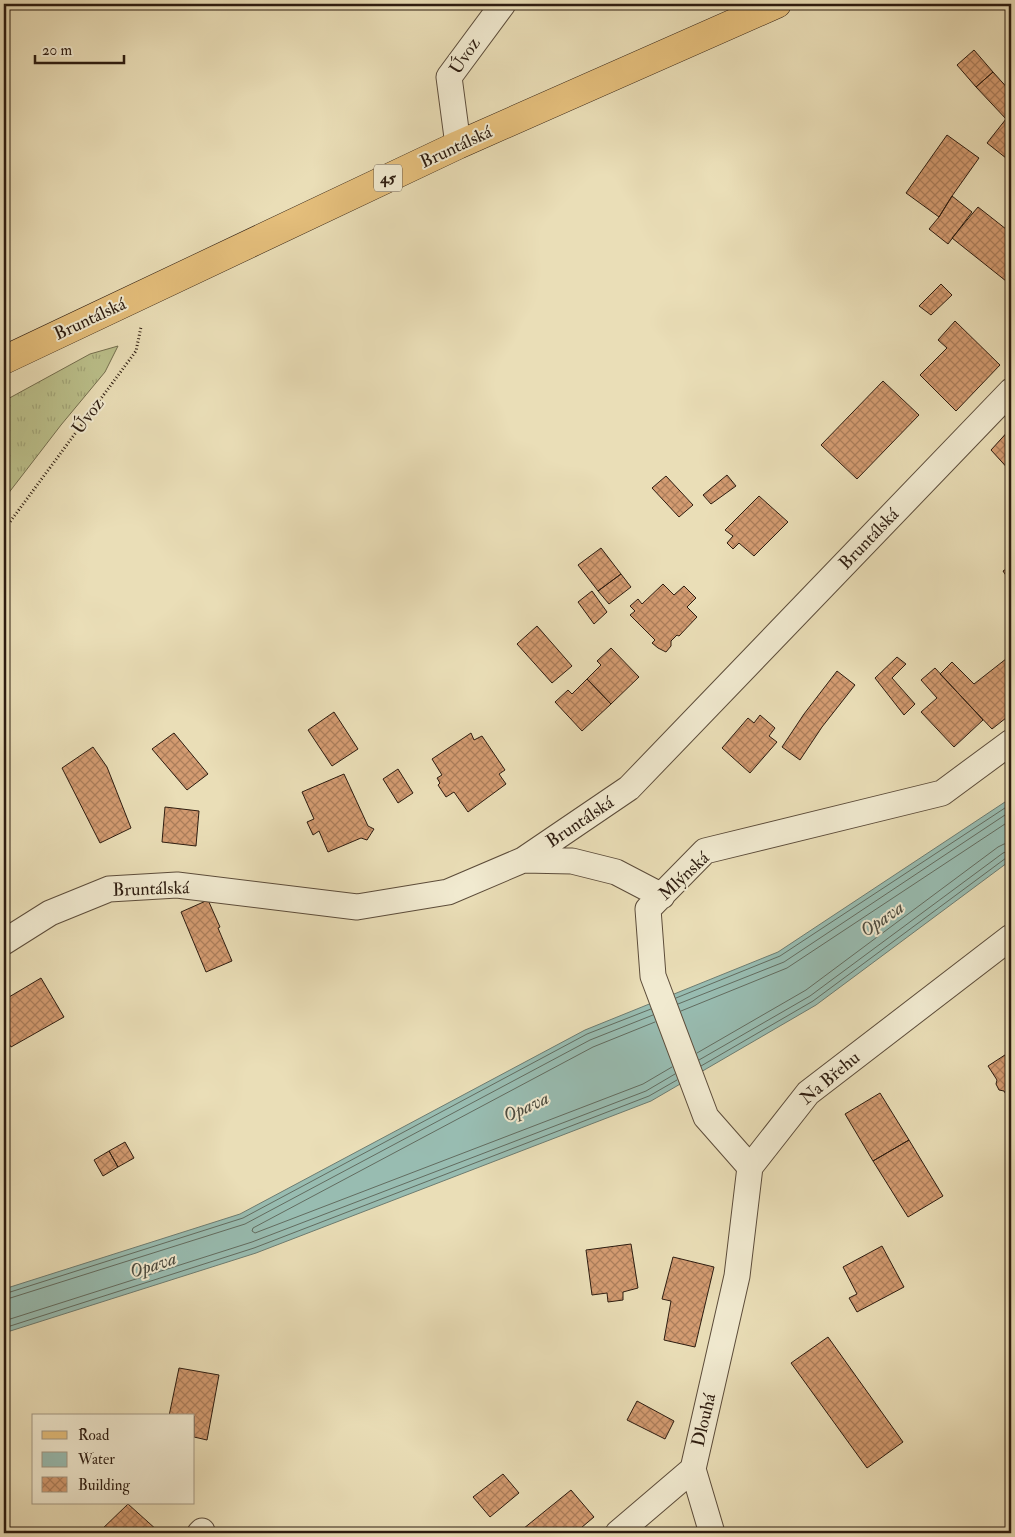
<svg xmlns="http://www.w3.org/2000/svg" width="1015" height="1537" viewBox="0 0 1015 1537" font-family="'IM FELL Double Pica',serif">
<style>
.grass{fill:url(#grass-tufts);stroke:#746e4e}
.water{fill:#98bcb1;stroke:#6d7c71}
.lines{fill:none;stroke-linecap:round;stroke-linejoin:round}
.shore{stroke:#626c60;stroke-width:1}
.building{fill:url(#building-cross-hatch);stroke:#2d1c10}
.street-casing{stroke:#5c4c3a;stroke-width:27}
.primary-casing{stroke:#2d1c10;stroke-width:29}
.path{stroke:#2d1c10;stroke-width:3;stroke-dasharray:1 2.5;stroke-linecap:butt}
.street{stroke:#f1ead0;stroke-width:25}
.primary{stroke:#e5bf7c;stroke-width:28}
.labels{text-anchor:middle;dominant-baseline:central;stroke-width:4;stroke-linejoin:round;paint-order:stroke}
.shield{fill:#f1ead0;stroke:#685a4a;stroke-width:1}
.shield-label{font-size:16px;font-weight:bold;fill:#2d1c10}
.street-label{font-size:18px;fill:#2d1c10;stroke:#f1ead0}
.water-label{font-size:19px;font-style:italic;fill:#4d4c40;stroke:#f1ead0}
</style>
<defs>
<pattern id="grass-tufts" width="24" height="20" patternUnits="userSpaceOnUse" patternTransform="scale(1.25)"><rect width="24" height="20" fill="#bbc08b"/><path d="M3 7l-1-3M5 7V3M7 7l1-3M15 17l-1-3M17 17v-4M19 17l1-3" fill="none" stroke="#a1a477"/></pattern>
<pattern id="building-cross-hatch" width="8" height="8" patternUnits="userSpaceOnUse" patternTransform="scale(1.25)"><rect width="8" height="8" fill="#d39b71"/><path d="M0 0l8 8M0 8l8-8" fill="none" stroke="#ac7e5b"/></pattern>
</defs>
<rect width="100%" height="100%" fill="#eadeb7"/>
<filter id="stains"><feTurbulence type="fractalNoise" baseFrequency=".004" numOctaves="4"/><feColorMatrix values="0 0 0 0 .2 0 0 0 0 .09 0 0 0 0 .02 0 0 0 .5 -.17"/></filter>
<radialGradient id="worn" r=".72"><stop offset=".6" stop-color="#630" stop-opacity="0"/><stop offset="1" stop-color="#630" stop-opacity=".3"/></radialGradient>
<path class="grass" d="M118 346 105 372 61 425 4 499V401L90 354Z"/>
<path class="water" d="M1011 798V860L816 1005 651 1101 256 1253 4 1333V1289L240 1214 585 1030 778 952Z"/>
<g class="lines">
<path class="shore" d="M676 998 780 956 1011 804
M678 1004 784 962 1011 811
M681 1011 787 968 1011 820
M655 1022 593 1047 253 1228 252 1231 255 1233 643 1084 672 1067
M697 1053 806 990 998 847 1004 844 1011 843
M699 1060 810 996 1003 853 1011 850
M701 1066 813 1001 1006 858 1011 857
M4 1294 243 1218 587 1034 651 1009
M4 1300 245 1224 590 1040 653 1015
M4 1321 252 1242 646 1091 675 1074
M4 1328 254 1248 649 1096 677 1080"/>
</g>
<path class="building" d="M974 50 993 72 976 87 957 65Z
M993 72 1011 92V116L1007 120 976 87Z
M1006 119 1011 124V162L987 143Z
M947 135 979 158 952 196 939 217 906 193Z
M952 196 972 212 948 244 929 229 939 217Z
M978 207 1011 233V285L952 238Z
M941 284 952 295 931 315 919 306Z
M955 321 1000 365 956 411 920 375 947 348 938 340Z
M883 381 919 415 857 479 821 445Z
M1011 428V472L991 450Z
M727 475 736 486 711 504 703 495Z
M666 476 693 505 679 517 652 488Z
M759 496 788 522 754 556 739 543 733 549 727 543 733 536 725 530Z
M601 548 621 574 598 591 578 565Z
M1011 566V583L1003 571Z
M621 574 631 587 609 604 598 591Z
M663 584 674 595 684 586 696 598 687 607 697 617 679 636 677 635 671 641V646L666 652 658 648 652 643 655 640 630 615 635 611 630 606 638 599 642 604Z
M592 591 607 612 594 624 578 602Z
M537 626 572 666 552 683 517 644Z
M611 648 639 677 611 704 587 679 601 665 597 661Z
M1011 655V714L992 729 940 674 952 662 974 684Z
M897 657 906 664 892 678 915 704 904 715 875 678Z
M935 668 983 720 954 747 921 712 937 698 921 680Z
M837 671 855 685 822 727 800 760 782 747 804 714Z
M587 679 611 704 582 731 555 702 568 690 572 694Z
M334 712 358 749 332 766 308 730Z
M760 715 775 728 769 736 777 742 750 773 722 748 748 718 754 723Z
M174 733 208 774 187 790 152 749Z
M471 733 474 740 482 736 505 770 499 774 506 784 468 812 454 792 446 797 438 785 440 783 437 778 442 775 432 759Z
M93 747 107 767 131 828 100 843 62 768Z
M398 769 413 793 398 803 383 779Z
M344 774 368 826 374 829 367 840 361 838 328 852 319 831 313 835 307 822 314 819 302 792Z
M165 807 199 811 196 846 162 842Z
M208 900 220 927 218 928 232 961 206 972 181 912Z
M41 978 64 1017 11 1047 4 1035V1000Z
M1011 1051V1103L1004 1091 999 1090 996 1084 997 1080 988 1066Z
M880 1093 909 1140 873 1161 845 1114Z
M909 1140 943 1196 908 1217 873 1161Z
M125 1142 134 1158 118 1167 109 1151Z
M109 1151 118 1167 103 1176 94 1160Z
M631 1244 638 1288 623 1292V1300L608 1302 607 1293 592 1295 586 1250Z
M882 1246 904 1287 857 1312 849 1298 857 1294 843 1267Z
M673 1257 714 1267 695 1347 664 1340 671 1301 662 1299Z
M828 1337 903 1442 867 1468 791 1363Z
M179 1368 219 1375 207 1440 194 1437V1416H169Z
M637 1401 674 1421 665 1439 627 1420Z
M503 1474 519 1493 490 1517 473 1497Z
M571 1490 594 1517 575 1533H518Z
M128 1504 158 1531 156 1533H98Z"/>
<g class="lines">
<g class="street-casing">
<path id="street" d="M458 145 449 77 503 4
M523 860 572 861 616 872 662 896
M4 942 50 913 109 889 177 885 357 907 448 892 523 860 629 788 1011 391
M750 1167 706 1117 653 976 648 909 705 851 942 793 1011 742
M693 1469 712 1533
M200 1533 202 1531V1533
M618 1533 693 1469 737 1276 750 1167 808 1093 1011 937"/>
</g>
<g class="primary-casing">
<path id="primary" d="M4 360 458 145 777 4"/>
</g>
<path class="path" d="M4 530 136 351 141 327"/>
<use href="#street" class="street"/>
<use href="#primary" class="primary"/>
</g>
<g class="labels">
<rect class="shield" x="374" y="164.5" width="28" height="27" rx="4"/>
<g class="shield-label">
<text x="388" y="178">45</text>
</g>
<g class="street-label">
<text transform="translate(465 56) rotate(-56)">Úvoz</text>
<text transform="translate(456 147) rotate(-25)">Bruntálská</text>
<text transform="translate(90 319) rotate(-25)">Bruntálská</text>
<text transform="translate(88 416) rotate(-53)">Úvoz</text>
<text transform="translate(869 539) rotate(-46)">Bruntálská</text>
<text transform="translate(580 822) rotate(-34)">Bruntálská</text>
<text transform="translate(684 876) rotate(-43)">Mlýnská</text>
<text transform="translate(151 889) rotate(-2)">Bruntálská</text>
<text transform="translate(830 1078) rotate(-40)">Na Břehu</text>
<text transform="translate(704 1420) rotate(-77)">Dlouhá</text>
</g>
<g class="water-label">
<text transform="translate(882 919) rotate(-35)">Opava</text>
<text transform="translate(526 1107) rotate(-25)">Opava</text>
<text transform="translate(153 1265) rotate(-18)">Opava</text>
</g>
</g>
<rect width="1015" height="1537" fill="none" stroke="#eadeb7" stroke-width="20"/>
<rect x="5" y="5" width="1005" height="1527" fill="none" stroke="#2d1c10" stroke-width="2.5"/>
<rect x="10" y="10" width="995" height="1517" fill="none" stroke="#2d1c10"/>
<rect x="32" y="1414" width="162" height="90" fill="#f1ead0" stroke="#a39883"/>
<rect x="42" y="1431" width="25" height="8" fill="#e5bf7c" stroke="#a39883"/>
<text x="78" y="1440" font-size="15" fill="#2d1c10">Road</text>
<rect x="42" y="1452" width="25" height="15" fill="#98bcb1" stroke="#a39883"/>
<text x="78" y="1464" font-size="15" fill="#2d1c10">Water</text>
<rect x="42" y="1477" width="25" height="15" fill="url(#building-cross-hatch)" stroke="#a39883"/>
<text x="78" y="1490" font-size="15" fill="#2d1c10">Building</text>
<path d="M35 55v8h89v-8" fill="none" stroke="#2d1c10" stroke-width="2.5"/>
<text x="42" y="55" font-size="15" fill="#2d1c10" stroke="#f1ead0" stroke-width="4" paint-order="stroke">20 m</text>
<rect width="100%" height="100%" filter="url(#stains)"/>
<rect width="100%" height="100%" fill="url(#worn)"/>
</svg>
